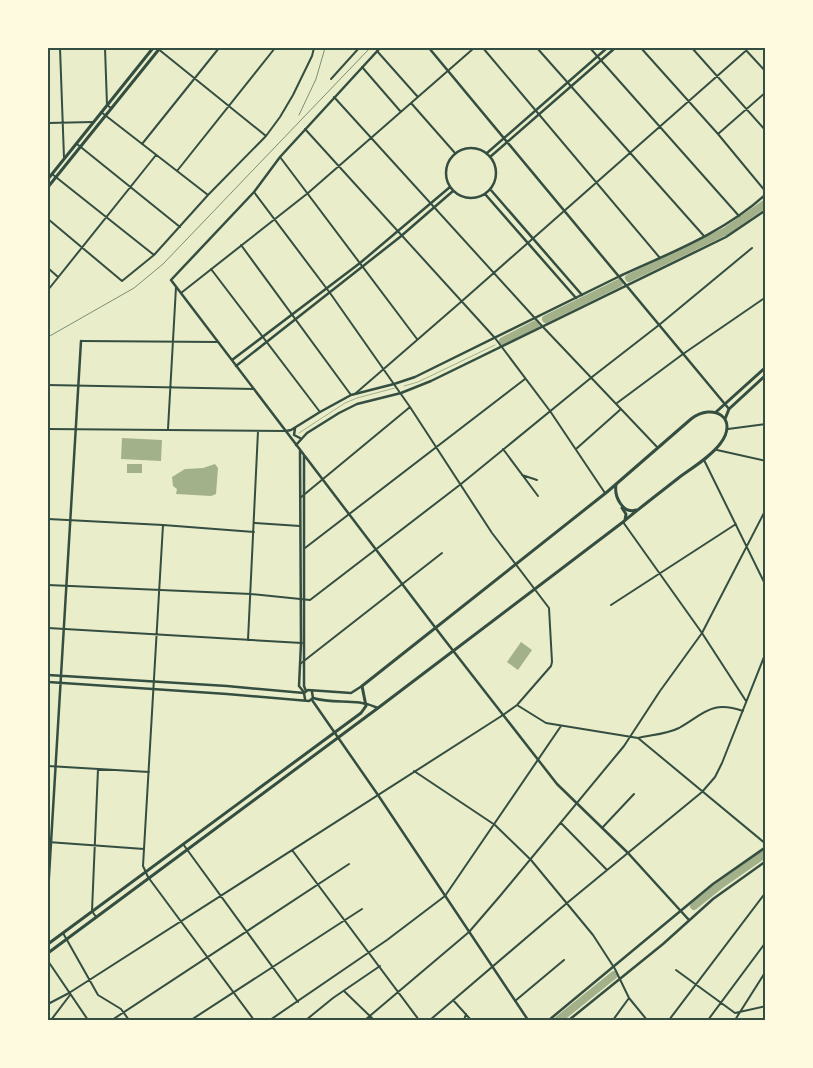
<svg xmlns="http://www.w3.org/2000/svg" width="813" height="1068" viewBox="0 0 813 1068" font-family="'Crimson Pro',serif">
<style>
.water{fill:#a3b18a}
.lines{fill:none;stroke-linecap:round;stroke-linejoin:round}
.stream{stroke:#a3b18a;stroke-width:1}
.river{stroke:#a3b18a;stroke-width:8}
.minor{stroke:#344e41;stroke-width:2}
.tertiary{stroke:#344e41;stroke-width:2.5}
.secondary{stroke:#344e41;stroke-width:3}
.primary{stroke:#344e41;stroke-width:3}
.rail{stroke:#7c8e77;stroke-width:1}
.neatline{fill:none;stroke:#344e41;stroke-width:2}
</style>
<rect width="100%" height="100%" fill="#e9edc9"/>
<path class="water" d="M122 438 162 440 161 461 121 459Z
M127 464H142V473H127Z
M215 464 218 468 216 494 211 496 176 494 177 489 173 486 172 477 185 469 203 468Z
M521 642 532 650 518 670 507 662Z"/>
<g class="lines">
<path class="stream" d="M404 386 418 382 495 345
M299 433 345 403 357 398 395 388"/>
<path class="river" d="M629 278 726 231 766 203
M546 319 619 283
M503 341 536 324
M694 906 720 885 766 853
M558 1020 614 975"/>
<path class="minor" d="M60 48 64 158
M105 48 107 105 111 108
M157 48 266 136
M483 48 660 258
M537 48 704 236
M590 48 739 216
M641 48 718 134 766 192
M692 48 766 131
M744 48 766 72
M377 51 417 96
M362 67 401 112
M331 79 359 48
M334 97 543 327 658 448
M411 103 455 153
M101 112 208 195
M48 123 93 122
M305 129 495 338 550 411 605 493
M718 134 766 92
M77 144 180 227
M142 144 219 48
M280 157 417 339
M177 171 275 48
M52 174 154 255
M48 219 122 281 154 255 208 195 266 136 280 117 293 95 312 56 314 48
M241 245 351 395
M48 268 58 277
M211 269 320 412
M48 290 156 155
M181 293 308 193 474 48
M81 341 218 342
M48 385 254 389
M356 393 462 301 749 48
M617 403 683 354 766 297
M48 429 286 431
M168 429 176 287
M728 429 766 424
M503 449 538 496
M576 449 621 409
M717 450 766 461
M704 460 766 586
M522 475 537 480
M300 498 410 407
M48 519 163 525 254 532
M623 522 702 633 746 701
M255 523 300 526
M163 525 143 866 148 877 254 1020
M305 548 525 379
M48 585 251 594 310 600 461 484 592 377 659 325 752 248
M611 605 736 524
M48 628 302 643
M248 640 258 431
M300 664 442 553
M517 705 546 723 638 738 766 844
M638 738C651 735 667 734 679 728 704 714 711 700 743 711
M48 766 149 772
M414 771 495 825 531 860 593 935 615 969 629 998 647 1020
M561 823 607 870
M602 828 634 794
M48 842 144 849
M183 844 298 1002
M292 850 419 1020
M96 917 92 911 98 769
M63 933 98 995 121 1009 129 1020
M48 961 88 1020
M676 970 735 1013 766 1006
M344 991 374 1020
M453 1000 471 1020
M515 1001 564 960
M48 1004 69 993 503 715 517 705 551 666 552 662 549 608 492 533 410 407 330 293 254 192
M51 1020 70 995
M112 1020 349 864
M191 1020 362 909
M270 1020 387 940 445 896 561 726
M306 1020 333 998 380 966
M365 1020 469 932 500 896 624 746 660 691 702 633 766 509
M430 1020 567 903 702 792 715 777 722 763 766 652
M464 1020 466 1014
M613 1020 629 998
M669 1020 766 892
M708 1020 766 942
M735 1020 766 971"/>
<path class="tertiary" d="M380 48 280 157 254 192 171 280 444 639 557 784 628 853 689 920
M429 48 729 409
M446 173a25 25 0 1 1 50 0a25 25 0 1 1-50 0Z
M487 153 607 48
M490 157 615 48
M490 189 582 295
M485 194 576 298
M232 360 360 263 450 187
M236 366 400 237 453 191
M295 428 294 435 300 438
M286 431 291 430 320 412 351 395 394 384 415 377C484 343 552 309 620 276 670 253 725 232 766 194
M296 445 307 433 339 413 357 404 401 393 431 381 726 237 766 210
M300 451 301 643 299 686 303 691
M304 455V686L306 691
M48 675 227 686 304 693
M48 682 227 694 309 701 313 698 312 692
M313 698C336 705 355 697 378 708
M305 699 304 693 308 690 351 693 362 686
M312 700 378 795 528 1020
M48 893 81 341
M549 1020 713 884 766 847
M569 1020 663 944 713 899 766 861"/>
<path class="secondary" d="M716 412 766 367
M725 419 729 409 766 375
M616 485C614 497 623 514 636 510
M622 508 626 514 625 520
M48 944 361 713 366 706 362 686 607 492 691 419C713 402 740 418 720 444 710 457 695 466 681 476 662 491 642 506 623 522L378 708 48 953"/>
<path class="primary" d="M48 179 153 48
M48 187 160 48"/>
<path class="rail" d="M299 115 316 79 325 48
M48 337 134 288 163 264 370 48"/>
</g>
<rect width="813" height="1068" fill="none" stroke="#fefae0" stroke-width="98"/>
<rect x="49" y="49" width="715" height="970" class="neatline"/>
</svg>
